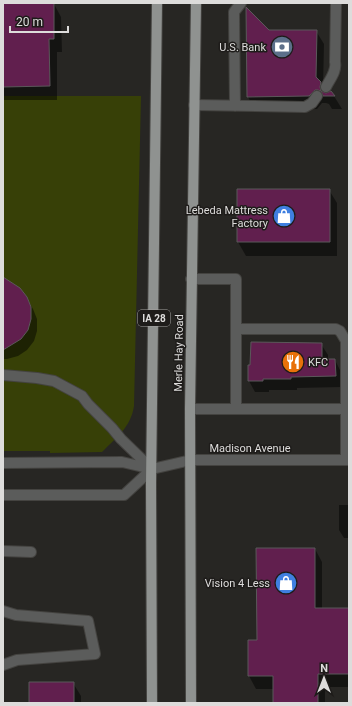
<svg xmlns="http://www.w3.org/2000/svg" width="352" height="706" viewBox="0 0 352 706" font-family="Roboto,sans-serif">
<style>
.green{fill:#374007}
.shadow{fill:#0007}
.building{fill:#611f4e;stroke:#5b585a}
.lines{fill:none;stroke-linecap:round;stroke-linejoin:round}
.minor-casing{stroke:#444340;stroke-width:12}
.major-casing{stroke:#444340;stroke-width:12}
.minor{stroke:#5b5c5b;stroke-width:10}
.major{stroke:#8f9290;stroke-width:10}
.labels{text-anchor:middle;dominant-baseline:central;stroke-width:3;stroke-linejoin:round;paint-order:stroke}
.shield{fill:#1e1c1a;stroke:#a4a2a1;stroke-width:1}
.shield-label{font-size:10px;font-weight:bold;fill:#dddcdb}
.poi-label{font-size:11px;fill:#dddcdb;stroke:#1e1c1a;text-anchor:end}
.street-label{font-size:11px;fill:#dddcdb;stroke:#1e1c1a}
</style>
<rect width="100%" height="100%" fill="#272623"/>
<path class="green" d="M3 96H141L134 406C131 427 116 438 102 452L50 453V451H3Z"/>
<path class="shadow" d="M3 4H54L61 17 62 52H57V100H3Z
M268 31H316L324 44 323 88 327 94 330 93 334 96 342 109H332L329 104 326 103H322L317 109 255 110 248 97Z
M238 190H329L337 203V256H246L238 242Z
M3 281 26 297 33 309 37 319V331L34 341 27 350 18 356 7 359H3Z
M321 344 328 355V360H335L341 372 342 387 297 388V390H269V392H255L249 381Z
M339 505H349V538H344L339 530Z
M315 549 322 562V609H349V687H325V703H274V689H256L249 676V641H258Z
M73 683 81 696V703H30Z"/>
<path class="building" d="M3 3H54V39H49L50 86 3 87Z
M246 7 269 30H317L316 77 321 82 320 87 321 91 318 90H315L309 96 247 97Z
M321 91 326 93 331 91 335 96H323Z
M237 189H330V242H237Z
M3 277 20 288 27 297 31 307V319L28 330 21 339 3 350Z
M251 342 322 343V359H335L336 376 291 377V379H263V381H248V365H250Z
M256 548H315V608H349V674H318V703H273V676H248V640H257Z
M29 682H74V703H29Z"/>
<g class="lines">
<g class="minor-casing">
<path id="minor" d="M326 87C330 79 337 71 335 62L336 3
M194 105 305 107 312 103 317 96
M235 106 234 12 241 3
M191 279H236V409
M236 329H336L340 331 346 341V460
M3 375 37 378 54 381 82 396 88 404 112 428 121 439 152 469
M190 409H346
M3 463 122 462 152 469 191 460H349
M3 495H124L152 469
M3 551 31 552
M3 611 16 615 88 621 95 654 17 660 3 665"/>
</g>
<g class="major-casing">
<path id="major" d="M152 703 151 484 157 3
M191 703 190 409 196 3"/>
</g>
<use href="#minor" class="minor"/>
<use href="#major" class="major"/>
</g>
<defs>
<g id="bank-disc" transform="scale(1.15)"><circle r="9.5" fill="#5c6f8a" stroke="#1e1c1a"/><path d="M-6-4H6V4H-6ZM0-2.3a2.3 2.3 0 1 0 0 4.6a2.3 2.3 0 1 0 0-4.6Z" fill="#fff"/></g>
<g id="shop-disc" transform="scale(1.15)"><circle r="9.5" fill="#3f7fe0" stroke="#1e1c1a"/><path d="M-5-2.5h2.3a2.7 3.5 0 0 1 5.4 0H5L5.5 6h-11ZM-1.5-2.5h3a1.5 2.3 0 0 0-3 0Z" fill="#fff"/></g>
<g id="restaurant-disc" transform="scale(1.15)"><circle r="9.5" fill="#e8710a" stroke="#1e1c1a"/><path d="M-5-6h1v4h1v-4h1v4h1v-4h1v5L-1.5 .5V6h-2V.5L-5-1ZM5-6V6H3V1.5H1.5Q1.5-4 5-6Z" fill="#fff"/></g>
</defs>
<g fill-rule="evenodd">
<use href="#bank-disc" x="282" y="47"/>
<use href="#shop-disc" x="284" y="216"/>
<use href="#restaurant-disc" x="293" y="362"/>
<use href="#shop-disc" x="286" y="583"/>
</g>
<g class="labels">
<rect class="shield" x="138" y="310" width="32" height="16" rx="3"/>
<g class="shield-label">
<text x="154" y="318">IA 28</text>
</g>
<g class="poi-label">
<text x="266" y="47">U.S. Bank</text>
<text x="268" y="210">Lebeda Mattress<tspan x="268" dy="13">Factory</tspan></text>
<text x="308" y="362" text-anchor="start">KFC</text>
<text x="270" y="583">Vision 4 Less</text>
</g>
<g class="street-label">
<text transform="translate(179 353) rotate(-89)">Merle Hay Road</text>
<text x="250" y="448">Madison Avenue</text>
</g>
</g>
<rect width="352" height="706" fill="none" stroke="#dddcdb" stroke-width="8"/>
<g transform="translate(324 678)" stroke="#1e1c1a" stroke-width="3" paint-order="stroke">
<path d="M0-3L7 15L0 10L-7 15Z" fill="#dddcdb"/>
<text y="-6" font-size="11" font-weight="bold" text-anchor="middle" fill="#dddcdb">N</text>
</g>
<path d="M10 26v6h58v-6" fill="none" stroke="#dddcdb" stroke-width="2"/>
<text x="16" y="26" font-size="12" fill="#dddcdb" stroke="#1e1c1a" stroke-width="3" paint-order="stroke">20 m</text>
</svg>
